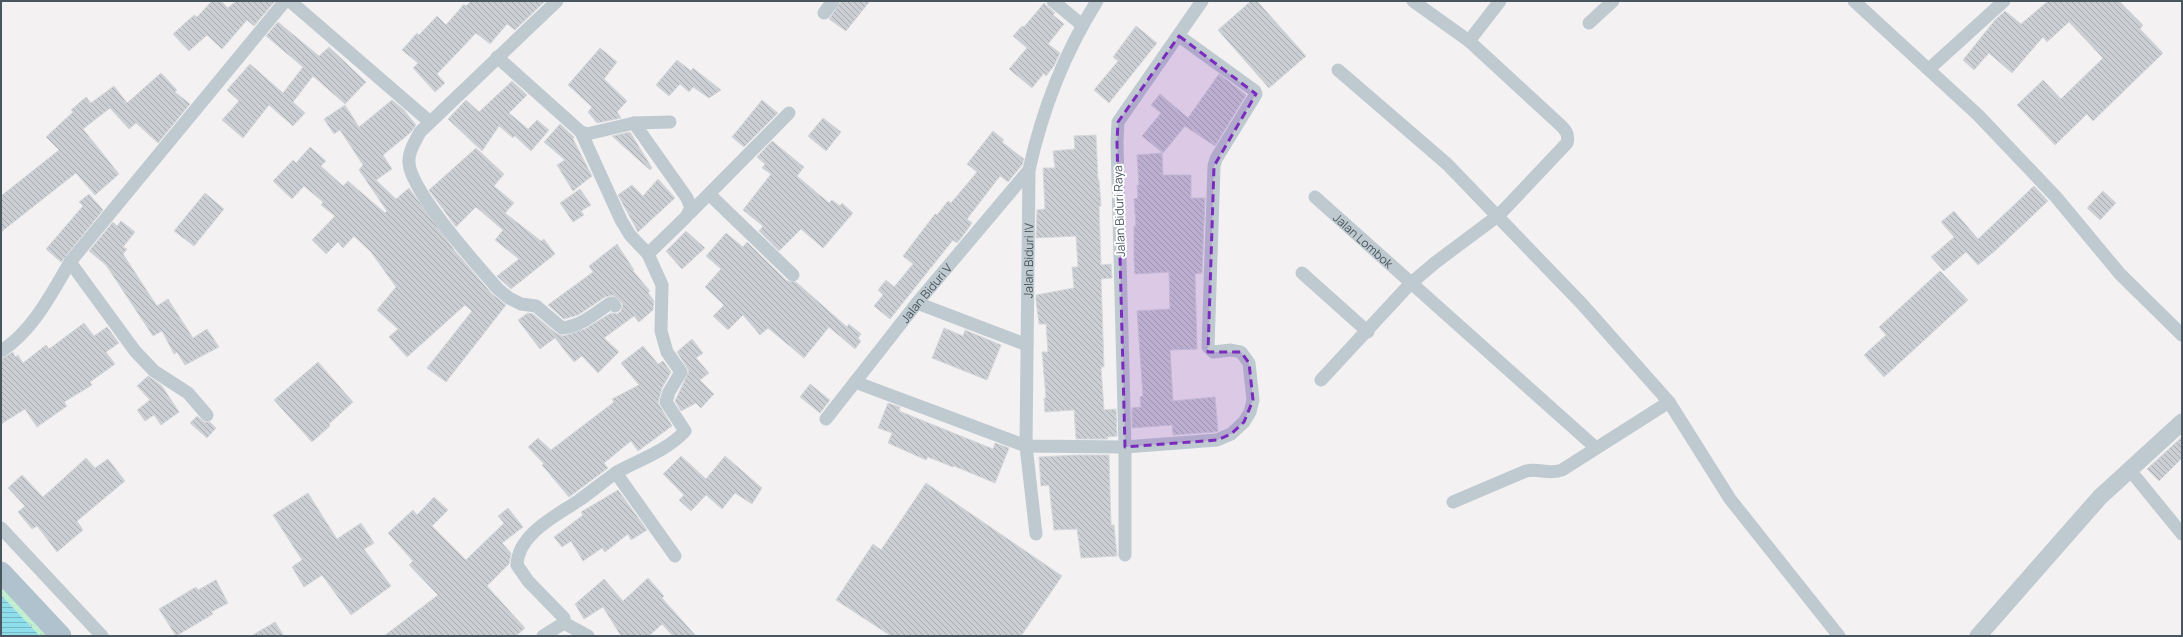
<svg xmlns="http://www.w3.org/2000/svg" width="2183" height="637" viewBox="0 0 2183 637" font-family="Manrope,sans-serif">
<style>
.grass{fill:url(#grass-tufts)}
.water{fill:url(#water-rules)}
.building{fill:url(#building-back-hatch);stroke:#d5d8dc}
.lines{fill:none;stroke-linecap:round;stroke-linejoin:round}
.minor{stroke:#bfc9d0;stroke-width:13}
.tertiary{stroke:#bfc9d0;stroke-width:17}
.primary{stroke:#b1c2cf;stroke-width:21}
.marked{fill:#7b2cbf;fill-opacity:0.2;stroke:#7b2cbf;stroke-width:3;stroke-dasharray:8 5;stroke-linejoin:round}
.labels{text-anchor:middle;dominant-baseline:central;stroke-width:4;stroke-linejoin:round;paint-order:stroke}
.street-label{font-size:12px;fill:#49565f;stroke:#fff}
</style>
<defs>
<pattern id="grass-tufts" width="24" height="20" patternUnits="userSpaceOnUse"><rect width="24" height="20" fill="#c1efd0"/><path d="M3 7l-1-3M5 7V3M7 7l1-3M15 17l-1-3M17 17v-4M19 17l1-3" fill="none" stroke="#a7cfb5"/></pattern>
<pattern id="water-rules" width="6" height="5" patternUnits="userSpaceOnUse"><rect width="6" height="5" fill="#8fdeec"/><path d="M0 2.5h6" fill="none" stroke="#77b7c2"/></pattern>
<pattern id="building-back-hatch" width="6" height="6" patternUnits="userSpaceOnUse"><rect width="6" height="6" fill="#cbcfd3"/><path d="M-1 5l2 2M0 0l6 6M5-1l2 2" fill="none" stroke="#a7abae"/></pattern>
</defs>
<rect width="100%" height="100%" fill="#f3f1f1"/>
<path class="grass" d="M1 572 61 636H40L1 595Z"/>
<path class="water" d="M1 595 40 636H1Z"/>
<path class="building" d="M212 1H221L228 8 236 1H275L254 26 247 20 222 49 207 35 189 51 173 34 194 15 197 17Z
M471 1H545L515 30 507 24 490 44 476 33 437 74 445 83 435 92 413 68 418 63 402 50 417 33 419 35 437 16 446 25 464 4 466 6Z
M841 1H870L846 31 829 19Z
M1251 1H1257L1306 56 1269 88 1218 30Z
M2048 1H2119L2143 25 2140 29 2163 53 2093 121 2087 114 2055 145 2017 105 2043 80 2061 99 2103 58 2069 22 2047 42 2043 37 2012 73 1989 53 1974 70 1963 60 1995 20 2005 11 2021 24Z
M1044 3 1055 13 1053 15 1064 24 1048 44 1060 53 1054 66 1046 76 1044 73 1032 88 1009 69 1027 48 1013 36 1022 26 1024 27Z
M278 22 319 56 329 47 366 82 345 104 313 76 293 102 305 113 293 126 269 105 243 138 222 120 239 101 227 90 250 64 283 93 303 67 266 36Z
M1136 26 1157 43 1109 103 1094 90 1118 61 1113 57Z
M600 48 617 62 604 79 627 101 617 112 621 118 597 123 588 112 592 107 568 85Z
M677 60 691 71 693 68 721 90 709 98 693 87 689 92 680 84 669 96 656 85Z
M161 73 177 90 175 92 190 104 158 143 136 123 129 129 110 108 83 129 119 174 95 195 76 173 1 232V196L59 150 46 137 73 112 71 110 86 97 91 103 114 86 127 103Z
M1219 74 1246 95 1215 146 1185 126 1163 153 1142 136 1161 113 1151 105 1160 94 1188 118Z
M512 81 527 95 509 113 528 129 537 120 549 130 531 151 515 136 513 138 499 126 482 151 448 119 466 100 479 112Z
M392 100 404 110 416 125 410 133 383 155 392 169 376 180 396 199 409 188 455 251 492 294 506 305 446 382 427 368 472 311 465 305 407 357 389 337 398 329 377 310 396 287 371 252 354 236 343 248 338 242 326 254 312 240 335 216 321 205 323 202 304 186 292 199 273 181 293 160 296 163 310 147 326 161 321 166 343 186 348 181 385 213 387 211 359 170 363 165 340 130 334 134 324 119 345 105 359 127Z
M762 100 778 113 744 147 732 137Z
M823 118 841 132 826 151 808 136Z
M560 124 574 137 573 139 592 176 573 191 557 165 565 160 544 142Z
M993 131 1004 140 1002 142 1024 159 1022 165 1008 182 1000 176 967 219 972 223 965 233 957 243 953 240 890 319 874 306 883 295 878 290 886 280 894 287 913 264 903 256 935 214 937 215 948 201 951 203 977 172 967 164Z
M630 132 652 168 650 170 612 136Z
M1096 135 1098 180H1099L1101 206H1099L1101 265 1111 264 1112 278 1101 279 1104 367H1101L1104 410 1116 409 1117 436 1107 437 1108 439H1076L1074 410 1045 412 1044 398H1046L1042 352H1048L1046 324H1039L1036 300V295L1074 288 1072 267H1078L1076 236 1036 238 1037 210 1045 209 1043 168H1055L1053 151 1075 149 1074 136Z
M772 141 804 167 797 176 829 203 832 200 840 206 842 203 853 213 823 248 801 229 779 251 759 231 763 226 743 210 771 174 762 168 765 164 757 157Z
M476 148 504 174 494 186 514 203 505 213 541 241 544 239 555 254 511 289 497 276 519 259 495 240 503 230 476 207 456 227 429 190Z
M1162 153 1163 175H1191V198H1205L1202 273 1195 274 1197 349 1170 350 1173 401 1215 397 1218 431 1215 432 1173 435 1172 425 1132 428V408L1141 407 1140 397 1143 396 1137 311 1170 309 1169 272 1135 274 1134 260V226H1136L1134 199 1138 198 1137 185H1139L1137 155Z
M658 179 675 198 638 232 618 195 632 185 643 196Z
M2034 186 2048 201 1996 250 1978 265 1966 252 1944 271 1931 257 1954 237 1941 222 1954 211 1978 239Z
M580 189 591 205 581 211 584 215 573 222 560 203Z
M2103 191 2116 203 2100 220 2087 208Z
M205 193 224 209 194 246 174 231Z
M89 194 103 210 61 262 46 249 83 206 79 202Z
M121 221 135 232 123 247 127 249 123 254 157 306 168 299 193 338 207 329 219 347 185 365 177 352 174 354 162 331 153 336 106 265 89 251 113 222 117 226Z
M686 231 705 248 682 269 666 251Z
M726 233 743 247 747 242 787 281 796 282 847 327 849 324 861 334 858 338 861 341 855 349 829 327 804 358 768 328 760 335 743 315 728 330 713 316 724 305 705 287 721 269 706 256Z
M617 244 634 270 633 271 650 291 648 293 654 301 653 310 639 322 634 316 604 338 619 352 598 373 582 356 574 362 555 338 540 349 518 320 528 313 533 314 557 334 563 336 585 329 611 313 617 314 621 311 623 304 613 295 605 297 578 315 564 319 548 305 593 272 589 266Z
M1940 271 1968 300 1884 377 1864 355 1886 335 1879 327Z
M84 323 94 336 107 327 119 343 106 352 115 364 90 382 92 385 64 402 67 406 37 427 25 409 1 424V359L13 352 15 357 18 355 23 363 46 345 49 349Z
M944 328 963 336 965 330 1001 345 987 380 932 358Z
M692 339 703 353 696 358 709 373 700 380 714 394 701 408 696 403 681 411 675 401 689 371 677 352Z
M643 346 658 364 663 361 671 372 662 388 658 403 672 426 638 451 631 441 604 463 608 468 569 497 542 465 544 464 528 447 538 438 551 450 614 402 612 399 639 385 621 363Z
M318 362 353 402 329 424 330 426 312 442 274 400Z
M148 376 162 386 179 412 161 425 154 415 145 421 137 410 150 400 137 386Z
M810 384 830 400 820 413 800 397Z
M888 403 900 407 899 411 993 449 995 443 1009 448 995 483 954 466 953 467 928 457 926 460 888 443 892 433 878 428Z
M197 416 204 422H210L216 428 207 438 190 423Z
M2182 437V458L2159 481 2147 469Z
M1077 455H1109L1111 525H1114L1117 556 1081 558 1077 529 1054 530 1049 485 1041 486 1039 457Z
M681 456 706 479 725 456 762 488 752 504 735 493 722 509 706 495 691 511 679 500 684 495 663 474Z
M86 458 95 468 108 459 125 481 77 521 83 530 57 552 37 526 32 529 18 512 25 506 8 488 22 475 43 497Z
M926 483 1062 576 1021 636H891L836 600 873 544 881 550Z
M618 490 647 530 631 540 628 534 605 552 602 548 583 561 571 541 562 547 554 537 583 515 581 512Z
M308 493 337 539 361 523 374 543 364 549 391 586 351 615 322 575 304 587 292 567 302 560 273 515Z
M434 497 448 510 432 526 466 560 504 523 498 516 508 508 523 527 502 543 511 553 509 564 487 586 525 628 516 636H384L438 595 409 565 413 561 388 533 413 510 417 515Z
M648 578 664 596 662 598 696 636H673L662 624 649 636H621L603 607 584 619 575 604 604 579 623 601Z
M216 580 228 603 211 612 213 614 176 636 159 609 196 587 198 590Z
M275 622 284 636H251Z"/>
<g class="lines">
<g class="minor">
<path d="M290 1 430 122"/>
<path d="M557 1 420 132C415 142 408 152 409 163 411 192 477 265 498 289L509 298 521 304 536 306 562 328C581 326 593 315 609 304L612 303 615 306"/>
<path d="M1053 1 1082 25"/>
<path d="M1854 1 1978 115 2056 197 2120 274 2182 335"/>
<path d="M824 13 833 1"/>
<path d="M1589 23 1613 1"/>
<path d="M1469 41 1500 1"/>
<path d="M497 57 581 132 587 134 634 123 670 122"/>
<path d="M1929 69 2004 1"/>
<path d="M1338 70 1447 164 1582 304 1669 402 1730 499 1839 636"/>
<path d="M634 123 687 198 691 208 686 217 648 254"/>
<path d="M710 195 793 275"/>
<path id="s1" d="M1315 197 1596 448"/>
<path d="M690 213 789 113"/>
<path d="M70 262 135 351 154 371 188 393 207 415"/>
<path d="M1302 273 1368 332"/>
<path d="M917 303 1027 345"/>
<path d="M1 351C32 332 52 293 70 262L285 1"/>
<path d="M1321 380 1410 284 1436 262 1499 215 1567 143C1570 132 1563 128 1556 121L1469 41 1413 1"/>
<path d="M855 382 1026 446 1125 447 1217 440 1231 434 1244 422 1250 412 1253 400 1249 363 1241 352 1231 350 1213 352 1208 347 1214 166 1216 159 1256 94 1255 91 1179 36"/>
<path id="s2" d="M826 419 917 303 1029 170"/>
<path d="M2129 469 2182 534"/>
<path d="M616 473 675 556"/>
<path d="M1453 502 1526 471C1539 468 1549 475 1562 470L1669 402"/>
<path d="M1 528 102 636"/>
<path id="s3" d="M1036 534 1026 446 1029 170C1042 111 1065 52 1097 1"/>
<path d="M1125 555V447L1117 142 1118 122 1202 1"/>
<path d="M564 623 588 636"/>
<path d="M543 636 564 623V618L528 581 517 565C518 534 556 516 578 501 591 492 604 481 617 472 639 460 668 450 685 431L666 402 669 392 681 372 667 352 661 331 662 285 648 254 630 235 621 220 581 132"/>
</g>
<path class="tertiary" d="M1978 636 2100 497 2182 422"/>
<path class="primary" d="M1 572 61 636"/>
</g>
<path class="marked" d="M1179 36 1256 94 1214 166 1208 352H1241L1249 363 1253 400 1244 422 1231 434 1217 440 1125 447 1117 142 1118 122Z"/>
<g class="labels">
<g class="street-label">
<text transform="translate(1119 211) rotate(-92)">Jalan Biduri Raya</text>
<text stroke="none"><textPath href="#s1" startOffset="65">Jalan Lombok</textPath></text>
<text stroke="none"><textPath href="#s3" startOffset="274">Jalan Biduri IV</textPath></text>
<text stroke="none"><textPath href="#s2" startOffset="161">Jalan Biduri V</textPath></text>
</g>
</g>
<rect width="2183" height="637" fill="none" stroke="#49565f" stroke-width="4"/>
</svg>
